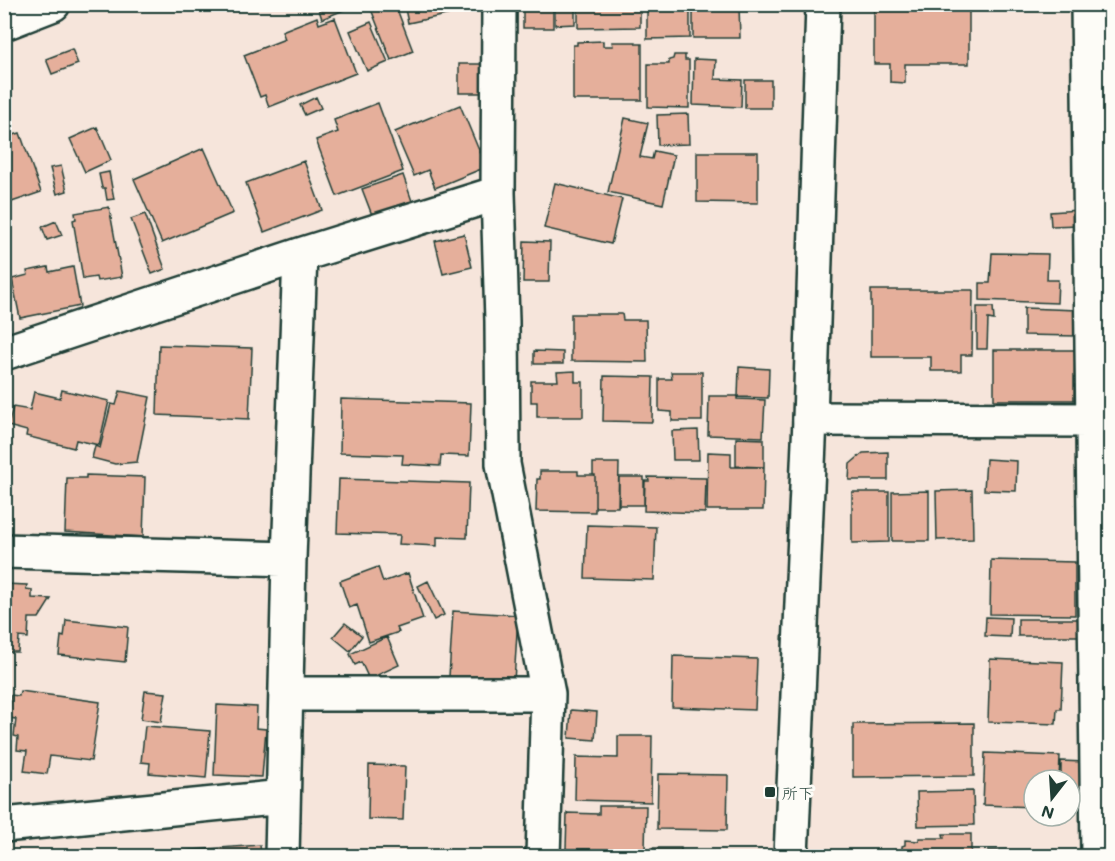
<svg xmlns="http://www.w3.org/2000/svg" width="1115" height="861" viewBox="0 0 1115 861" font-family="Mali,'Klee One',sans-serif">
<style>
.building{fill:#e5af9b;stroke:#1f3d34;stroke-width:1.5}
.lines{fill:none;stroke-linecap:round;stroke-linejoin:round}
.street-casing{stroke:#1f3d34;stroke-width:38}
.secondary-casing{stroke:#1f3d34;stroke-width:38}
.street{stroke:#fdfcf7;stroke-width:33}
.secondary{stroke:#fdfcf7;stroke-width:33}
.poi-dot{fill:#1f3d34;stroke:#fdfcf7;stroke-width:2}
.labels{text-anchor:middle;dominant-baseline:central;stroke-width:6;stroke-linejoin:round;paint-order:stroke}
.poi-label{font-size:16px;fill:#1f3d34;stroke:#fdfcf7;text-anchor:start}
</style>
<rect width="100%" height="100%" fill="#f6e5db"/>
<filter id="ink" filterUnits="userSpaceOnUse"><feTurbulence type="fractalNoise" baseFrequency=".0167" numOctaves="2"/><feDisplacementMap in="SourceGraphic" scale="12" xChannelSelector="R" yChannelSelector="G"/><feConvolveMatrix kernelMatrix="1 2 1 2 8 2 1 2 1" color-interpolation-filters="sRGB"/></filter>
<g filter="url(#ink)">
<path class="building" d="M317 4H358L322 19Z
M369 4H395L413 51 391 60Z
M404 4H478L479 8 408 23Z
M523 4H553V28H523Z
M555 4H575V24L555 25Z
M578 4H640V27L578 28Z
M647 4H690V38L647 39Z
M693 4 739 6 740 38H693Z
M874 4H969V64H905V83L890 82V64H874Z
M317 17 319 24 335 18 356 73 269 107 265 95 260 97 244 55 285 39 282 31Z
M371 22 388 62 367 71 350 31Z
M603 41V46H613L612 42H636V44H642V100H573V45H577V42Z
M72 49 78 64 52 74 46 59Z
M674 55H685V60H689V108L648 107V64H669V60L673 59Z
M694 59 716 60 715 79 742 80 741 107 693 105Z
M459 64H486L485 93H459Z
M745 80H771V108H745Z
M316 97 321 108 305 115 300 105Z
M378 103 403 171 337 196 316 140 338 132 334 120Z
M460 105 486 167 435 188 428 170 414 176 395 132Z
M688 114 689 144 658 145 657 115Z
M625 118 648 123 640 157 652 159 654 151 674 155 663 204 608 192Z
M97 127 111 160 85 172 70 139Z
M20 133 41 192 6 204 7 208 4 209V169L9 168 4 156V138Z
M204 148 233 213 162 243 134 179Z
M697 152H758V203L697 202Z
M304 161 322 210 264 232 246 183Z
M61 166 67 191 57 194 50 168Z
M109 172 114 199 107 200 105 188H102L99 174Z
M403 175 412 201 372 215 362 189Z
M555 183 622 199 611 244 544 228Z
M109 207 122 277 97 281 96 277 83 279 73 220 76 219 75 213Z
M1078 210 1079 225 1051 226 1050 212Z
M145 214 165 269 152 274 131 219Z
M56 221 62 235 47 240 42 227Z
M464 234 472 267 443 274 435 241Z
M524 241 550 242 549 282H523Z
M992 253 1048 254 1047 280H1058L1057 303 980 300V283H990Z
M48 267 49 272 73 267 80 306 20 318 12 279 28 275 27 271Z
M871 290H973L972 355H961V371H931V357H871Z
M977 307H993L994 320 988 319 987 349H977Z
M1024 308 1077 310V336L1024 335Z
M571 314H622L623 320H646L647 362 571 361Z
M159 345 252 348 249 419 157 415Z
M994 350H1075L1074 400H994Z
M534 351 563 352V364H534Z
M739 367 769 369 768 398 738 397Z
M575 371V382H583V417H537V402H531V381H558L557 372Z
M671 372H702V421H672V412L659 411V379H672Z
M604 376 653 377 652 422 603 421Z
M62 390 109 401 99 445 76 440 74 448 26 436 27 431 8 426 13 407 30 410 34 392 60 398Z
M120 391 150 397 137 462 115 464 92 458 95 446 100 448 111 404 116 405Z
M709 396H737V399L765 400 763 437 708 435Z
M341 399 471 403 469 456 441 455 440 466 402 464 403 455 340 453Z
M698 430 699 460H673L672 431Z
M736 438 764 439V467L736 466Z
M708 452 731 453V467H764L763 510H707Z
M888 452V480H849L850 464 863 453Z
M986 459 1017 461 1016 491 984 490Z
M593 463H619L618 507H595V475H593Z
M540 471H578V475H595V512L536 511 537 479H540Z
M86 475 145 477 143 537 65 532 67 478H86Z
M619 477H644V505H619Z
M648 477 706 478 705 513 644 511 645 481H649Z
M339 479 469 483 467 538 437 537V546L399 544 400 535 337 533Z
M972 490 973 539 937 540 936 491Z
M929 491V541H892V492Z
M852 492H889V542L852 543Z
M587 525 656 527 654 580 585 578Z
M991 560 1075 562V615L990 614Z
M378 567 383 582 408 573 423 619 397 628 399 632 369 642 357 605 349 608 340 581Z
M428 581 444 615 434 620 418 586Z
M4 584 27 585 26 589 32 590V598L51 599 39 618H29L28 638 19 637 18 652H4Z
M453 611 518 615 514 682 449 677Z
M986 617 1011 618 1010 637 985 636Z
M1018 619H1079V636H1018Z
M66 620 128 627 125 662 59 655 61 636 64 637Z
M345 623 362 636 350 651 333 637Z
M387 637 399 665 369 679 361 662 355 665 350 654Z
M673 656 757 659 755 710 672 707Z
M990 659 1063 662 1061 709H1057L1056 724 988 722Z
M20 691 100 702 91 761 50 756 47 774 24 771 27 751 17 750 18 737 14 736 16 719 8 718 11 695 19 696Z
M145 691 166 693 161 722 141 719Z
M217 705 257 707 256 728 266 729 262 777 214 775Z
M571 710 597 712 595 740 569 738Z
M974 723V776L853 777V724Z
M145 726 210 731 206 778 149 773 150 763 141 762Z
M618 736H652L651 802 575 800 576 757 618 758Z
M985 753 1060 756 1059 780H1034V807L983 805Z
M1061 761 1084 762 1081 810 1070 809V780H1061Z
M369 765 405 766 403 820 368 819Z
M658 774 728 775 727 830 657 829Z
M973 791 974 825 918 826 917 792Z
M599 806H646L645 850 566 849 567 813 599 814Z
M943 834H971V856H902V846L905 845V840L919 841V838H944Z
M260 845 261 856H166V852Z
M651 848H681V856H651Z
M565 851 588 852V856H564Z
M844 851H871V856H844Z
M988 851H1033V856H988Z"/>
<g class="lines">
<g class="street-casing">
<path id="street" d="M499 4 498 193 502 321 503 464 548 694 543 856
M1088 4 1098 856
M4 353 300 255 498 193
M810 419 1094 420
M4 551 289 559
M287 694H548
M4 825 283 797
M282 856 289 559 300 255"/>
</g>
<g class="secondary-casing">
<path id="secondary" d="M4 23 53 4
M791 856 810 419 823 4"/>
</g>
<use href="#street" class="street"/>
<use href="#secondary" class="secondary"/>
</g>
</g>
<rect class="poi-dot" x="764" y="786" width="12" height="12" rx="3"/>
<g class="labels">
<g class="poi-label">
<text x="782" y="792">所下</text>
</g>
</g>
<rect width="1115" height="861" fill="none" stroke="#fdfcf7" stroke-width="24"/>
<rect x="12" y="12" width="1091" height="837" fill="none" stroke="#1f3d34" stroke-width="2" filter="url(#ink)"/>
<g transform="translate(1052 798) rotate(197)"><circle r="28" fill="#fdfcf7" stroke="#a4b0a9" stroke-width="1.5"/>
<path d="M0-4.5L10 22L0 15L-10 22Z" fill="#1f3d34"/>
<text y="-9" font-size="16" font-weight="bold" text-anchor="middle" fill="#1f3d34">N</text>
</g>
</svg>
